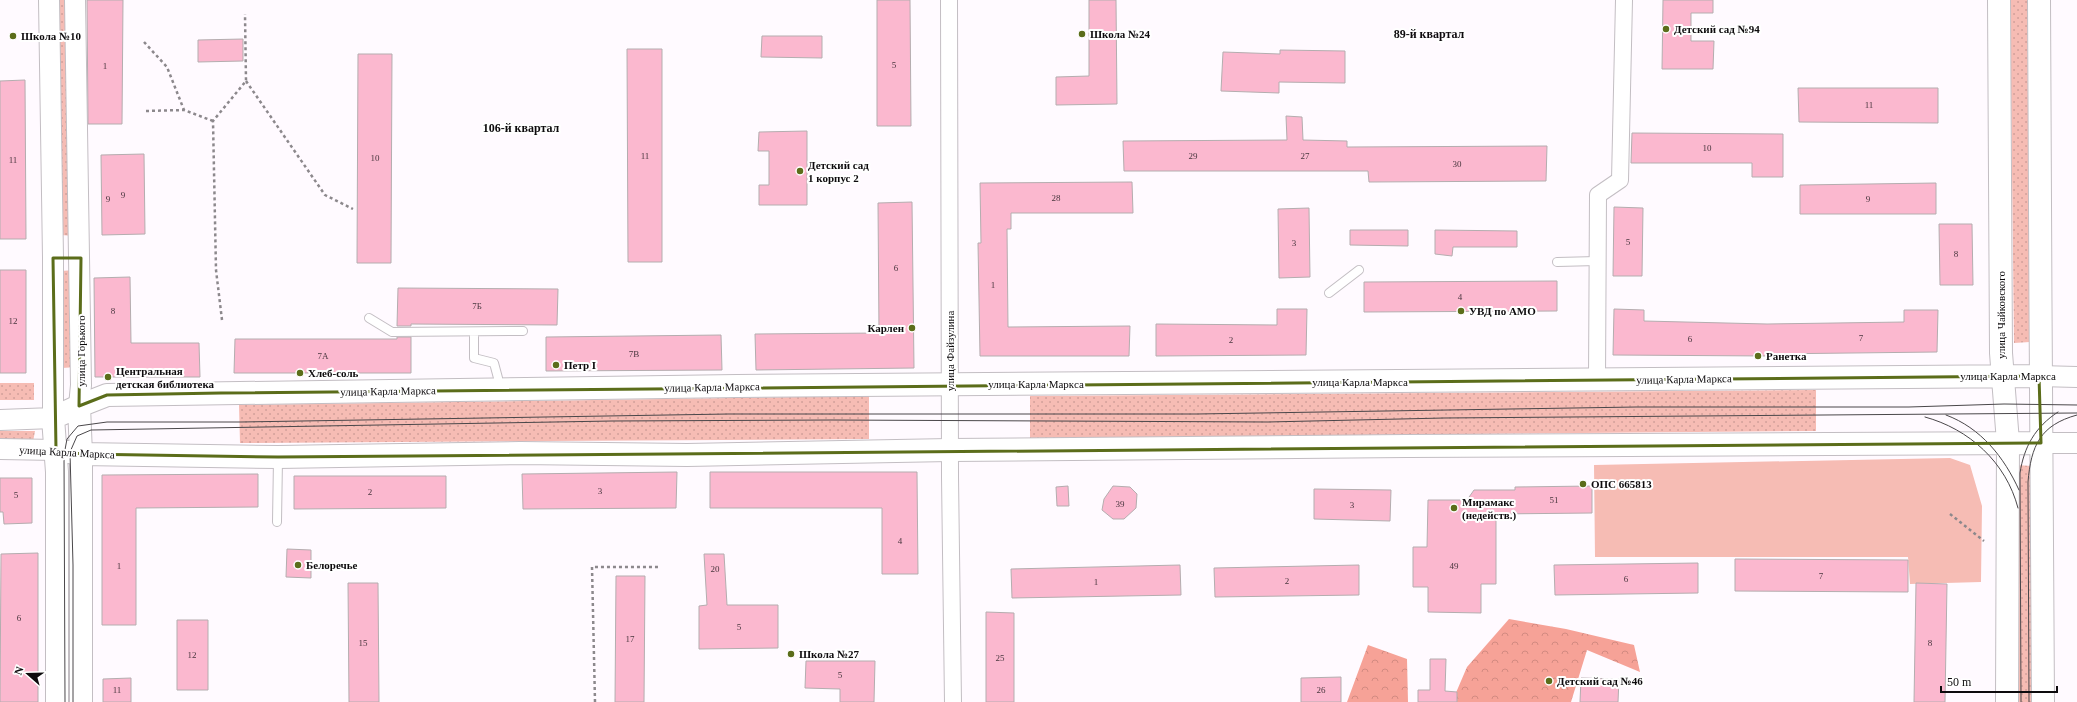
<svg xmlns="http://www.w3.org/2000/svg" width="2077" height="702" viewBox="0 0 2077 702" font-family="Georgia,serif">
<style>
.grass{fill:url(#grass-dots)}
.forest{fill:url(#forest-crowns)}
.park{fill:#f6bcb4}
.building{fill:#fbb8cf;stroke:#b4adaf}
.lines{fill:none;stroke-linecap:round;stroke-linejoin:round}
.service-casing{stroke:#c3bec3;stroke-width:10}
.minor-casing{stroke:#c3bec3;stroke-width:18}
.tertiary-casing{stroke:#c3bec3;stroke-width:22}
.secondary-casing{stroke:#c3bec3;stroke-width:24}
.path{stroke:#8c888c;stroke-width:2.5;stroke-dasharray:3 3;stroke-linecap:butt}
.service{stroke:#fff;stroke-width:8}
.minor{stroke:#fff;stroke-width:16}
.tertiary{stroke:#fff;stroke-width:20}
.secondary{stroke:#fff;stroke-width:22}
.tram{stroke:#4a474a;stroke-width:1}
.marked{fill:none;stroke:#5b6d1a;stroke-width:3;stroke-linejoin:round}
.poi-dot{fill:#5b6d1a;stroke:#fff;stroke-width:1.5}
.labels{text-anchor:middle;dominant-baseline:central;stroke-width:4;stroke-linejoin:round;paint-order:stroke}
.number-label{font-size:9px;fill:#48363e}
.poi-label{font-size:11px;font-weight:bold;fill:#0d0b0d;stroke:#fff;text-anchor:start}
.street-label{font-size:11px;fill:#0d0b0d;stroke:#fff}
.neighbourhood-label{font-size:12px;font-weight:bold;fill:#0d0b0d;stroke:#fff}
</style>
<defs>
<pattern id="grass-dots" width="8" height="8" patternUnits="userSpaceOnUse"><rect width="8" height="8" fill="#f6bcb4"/><path d="M2 2h.1M6 6h.1" fill="none" stroke="#d2a09a" stroke-width="1.8" stroke-linecap="round"/></pattern>
<pattern id="forest-crowns" width="20" height="18" patternUnits="userSpaceOnUse"><rect width="20" height="18" fill="#f6a297"/><path d="M2 6a3 3 0 1 1 6 0M12 15a3 3 0 1 1 6 0" fill="none" stroke="#d28a81"/></pattern>
</defs>
<rect width="100%" height="100%" fill="#fffaff"/>
<path class="grass" d="M57 0H71L74 236 61 235Z
M2010 0H2027L2030 342 2014 343Z
M75 270 77 367 62 368 61 271Z
M0 383H34V400H0Z
M1816 390V431L1030 438V396Z
M869 396V439L240 443 239 405Z
M0 431H35L33 442H0Z
M2016 465 2032 466 2033 702H2017Z"/>
<path class="forest" d="M1509 619 1566 629 1634 645 1640 672 1587 650 1571 702H1452L1467 667Z
M1368 645 1407 659 1408 702H1347Z"/>
<path class="park" d="M1950 458 1970 465 1982 506 1981 582 1910 584 1908 557H1595L1594 465Z"/>
<path class="building" d="M87 0H123L122 124H88Z
M877 0H910L911 126H877Z
M1089 0H1116L1117 104 1056 105V77L1089 76Z
M1663 0H1713V13H1691V41H1714L1713 69H1662Z
M762 36H822V58L761 57Z
M243 39V61L198 62V40Z
M627 49H662V262H628Z
M1280 50 1345 51V83L1279 82V93L1221 91 1223 52 1280 54Z
M358 54H392L391 263H357Z
M25 80 26 239H0V81Z
M1798 88H1938V123L1799 122Z
M1286 116 1302 117 1303 140 1347 141V147L1547 146 1546 181 1369 182 1368 171H1124L1123 141 1287 140Z
M807 131V205H759V185H769V151H758L759 132Z
M1632 133 1783 134V177H1752V163H1631Z
M144 154 145 234 102 235 101 155Z
M1132 182 1133 213H1011V229H1007L1008 327 1130 326 1129 356H980L978 243H981L980 183Z
M1936 183V214H1800V185Z
M912 202 914 368 756 370 755 334 879 333 878 203Z
M1614 207 1643 208 1642 276H1613Z
M1309 208 1310 277 1279 278 1278 209Z
M1939 224H1972L1973 285H1940Z
M1350 230H1408V246L1350 245Z
M1435 230 1517 231V247H1453L1452 256 1435 254Z
M0 270H26V373H0Z
M130 277 131 343H199L200 377H95L94 278Z
M1557 281V311L1364 312V282Z
M398 288 558 289 557 325 411 324V326H397Z
M1277 309H1307L1306 355 1156 356V324L1277 325Z
M1614 309 1644 310V321L1767 324 1904 322V310H1938L1937 352 1767 354V356L1613 355Z
M721 335 722 370 546 371V337Z
M397 337H411V373H234L235 339H397Z
M677 472 676 508 523 509 522 474Z
M710 472H917L918 574H882V508H710Z
M258 474V507L136 508V625H102V475Z
M294 476H446V508L294 509Z
M0 478H32V523L4 524 3 512H0Z
M1068 486 1069 506H1057L1056 487Z
M1113 486 1130 487 1137 494 1136 508 1124 519H1113L1102 510 1104 499Z
M1592 486V513L1496 514V584H1481V613L1428 612V587H1413V547H1427L1428 500H1467L1474 490H1515V487Z
M1314 489 1391 490 1390 521 1314 519Z
M287 549 311 550V578L286 577Z
M38 553V702H0L1 554Z
M704 554H724L727 605H778V648L699 649V606L707 605Z
M1735 559 1908 560V592L1735 591Z
M1698 563V593L1555 595 1554 565Z
M1180 565 1181 595 1012 598 1011 569Z
M1359 565V595L1215 597 1214 568Z
M616 576H645L644 702H615Z
M348 583H378L379 702H349Z
M1916 583 1947 584 1945 702H1914Z
M986 612 1014 613V702H986Z
M177 620H208V690H177Z
M1430 659H1446L1445 691 1457 692V702H1418V690H1430Z
M806 661H875L874 702H840V689L805 688Z
M1341 677V702H1301V678Z
M131 678V702H103V679Z
M1581 678 1619 679 1618 702H1580Z"/>
<g class="lines">
<g class="service-casing">
<path id="service" d="M1557 262 1597 261
M1329 293 1359 270
M369 318 392 332 523 331
M474 332V358L494 363 498 378
M277 522 278 459"/>
</g>
<g class="minor-casing">
<path id="minor" d="M949 0 950 477 953 702
M1597 380 1598 195 1620 180 1624 0"/>
</g>
<g class="tertiary-casing">
<path id="tertiary" d="M75 0 81 385 79 406
M2039 376 2077 377
M0 420 53 418V258L49 0
M2041 443H2077
M0 449 56 450"/>
</g>
<g class="secondary-casing">
<path id="secondary" d="M1999 0 2001 353 2008 442 2007 702
M2039 0C2041 234 2040 468 2043 702
M79 406 81 454V702
M56 450 81 454 278 457 520 453 687 455 950 450 1406 446 2041 443
M57 702V472L53 418 79 406 107 395 737 386 2039 376"/>
</g>
<path class="path" d="M144 42 167 67 184 110
M246 81 325 195 353 209
M146 111 184 110 213 121
M222 320 216 270 213 121 246 81 245 14
M1950 514 1984 541
M595 702 592 567H659"/>
<use href="#service" class="service"/>
<use href="#minor" class="minor"/>
<use href="#tertiary" class="tertiary"/>
<use href="#secondary" class="secondary"/>
<path class="tram" d="M1946 415C1981 428 2004 457 2019 490
M1925 417C1969 429 2006 462 2018 508
M65 702 64 455 67 439 78 426 107 422H241L728 414H1197L1636 407H1909L2004 404 2077 405
M73 702V565L70 452 77 436 91 430 612 421 832 420 1268 422 1444 418 2077 413
M2021 702 2020 473C2024 447 2035 427 2058 412
M2029 702 2028 482C2031 446 2040 425 2077 415"/>
</g>
<path class="marked" d="M53 258H81L79 406 107 395 221 393 2039 376 2041 443 278 457 81 454 56 450Z"/>
<g class="poi-dot">
<circle cx="1666" cy="29" r="4"/>
<circle cx="1082" cy="34" r="4"/>
<circle cx="13" cy="36" r="4"/>
<circle cx="800" cy="171" r="4"/>
<circle cx="1461" cy="311" r="4"/>
<circle cx="912" cy="328" r="4"/>
<circle cx="1758" cy="356" r="4"/>
<circle cx="556" cy="365" r="4"/>
<circle cx="300" cy="373" r="4"/>
<circle cx="108" cy="377" r="4"/>
<circle cx="1583" cy="484" r="4"/>
<circle cx="1454" cy="508" r="4"/>
<circle cx="298" cy="565" r="4"/>
<circle cx="791" cy="654" r="4"/>
<circle cx="1549" cy="681" r="4"/>
</g>
<g class="labels">
<g class="number-label">
<text x="894" y="65">5</text>
<text x="105" y="66">1</text>
<text x="1869" y="105">11</text>
<text x="1707" y="148">10</text>
<text x="645" y="156">11</text>
<text x="1193" y="156">29</text>
<text x="1305" y="156">27</text>
<text x="375" y="158">10</text>
<text x="13" y="160">11</text>
<text x="1457" y="164">30</text>
<text x="123" y="195">9</text>
<text x="1056" y="198">28</text>
<text x="108" y="199">9</text>
<text x="1868" y="199">9</text>
<text x="1628" y="242">5</text>
<text x="1294" y="243">3</text>
<text x="1956" y="254">8</text>
<text x="896" y="268">6</text>
<text x="993" y="285">1</text>
<text x="1460" y="297">4</text>
<text x="477" y="306">7Б</text>
<text x="113" y="311">8</text>
<text x="13" y="321">12</text>
<text x="1861" y="338">7</text>
<text x="1690" y="339">6</text>
<text x="1231" y="340">2</text>
<text x="634" y="354">7В</text>
<text x="323" y="356">7А</text>
<text x="600" y="491">3</text>
<text x="370" y="492">2</text>
<text x="16" y="495">5</text>
<text x="1554" y="500">51</text>
<text x="1120" y="504">39</text>
<text x="1352" y="505">3</text>
<text x="900" y="541">4</text>
<text x="119" y="566">1</text>
<text x="1454" y="566">49</text>
<text x="715" y="569">20</text>
<text x="1821" y="576">7</text>
<text x="1626" y="579">6</text>
<text x="1287" y="581">2</text>
<text x="1096" y="582">1</text>
<text x="19" y="618">6</text>
<text x="739" y="627">5</text>
<text x="630" y="639">17</text>
<text x="363" y="643">15</text>
<text x="1930" y="643">8</text>
<text x="192" y="655">12</text>
<text x="1000" y="658">25</text>
<text x="840" y="675">5</text>
<text x="117" y="690">11</text>
<text x="1321" y="690">26</text>
</g>
<g class="poi-label">
<text x="1674" y="29">Детский сад №94</text>
<text x="1090" y="34">Школа №24</text>
<text x="21" y="36">Школа №10</text>
<text x="808" y="165">Детский сад<tspan x="808" dy="13">1 корпус 2</tspan></text>
<text x="1469" y="311">УВД по АМО</text>
<text x="904" y="328" text-anchor="end">Карлен</text>
<text x="1766" y="356">Ранетка</text>
<text x="564" y="365">Петр I</text>
<text x="116" y="371">Центральная<tspan x="116" dy="13">детская библиотека</tspan></text>
<text x="308" y="373">Хлеб-соль</text>
<text x="1591" y="484">ОПС 665813</text>
<text x="1462" y="502">Мирамакс<tspan x="1462" dy="13">(недейств.)</tspan></text>
<text x="306" y="565">Белоречье</text>
<text x="799" y="654">Школа №27</text>
<text x="1557" y="681">Детский сад №46</text>
</g>
<g class="street-label">
<text transform="translate(2001 315) rotate(-90)">улица Чайковского</text>
<text transform="translate(81 351) rotate(-90)">улица Горького</text>
<text transform="translate(950 351) rotate(-90)">улица Файзулина</text>
<text x="2008" y="376">улица Карла Маркса</text>
<text transform="translate(1684 379) rotate(-1)">улица Карла Маркса</text>
<text x="1360" y="382">улица Карла Маркса</text>
<text x="1036" y="384">улица Карла Маркса</text>
<text transform="translate(712 387) rotate(-1)">улица Карла Маркса</text>
<text transform="translate(388 391) rotate(-1)">улица Карла Маркса</text>
<text transform="translate(67 452) rotate(3)">улица Карла Маркса</text>
</g>
<g class="neighbourhood-label">
<text x="1429" y="34">89-й квартал</text>
<text x="521" y="128">106-й квартал</text>
</g>
</g>
<g transform="translate(28 674) rotate(290)" stroke="#ffffff" stroke-width="3" paint-order="stroke">
<path d="M0-3L7 15L0 10L-7 15Z" fill="#0d0b0d"/>
<text y="-6" font-size="11" font-weight="bold" text-anchor="middle" fill="#0d0b0d">N</text>
</g>
<path d="M1941 686v6h116v-6" fill="none" stroke="#0d0b0d" stroke-width="2"/>
<text x="1947" y="686" font-size="12" fill="#0d0b0d" stroke="#ffffff" stroke-width="3" paint-order="stroke">50 m</text>
</svg>
